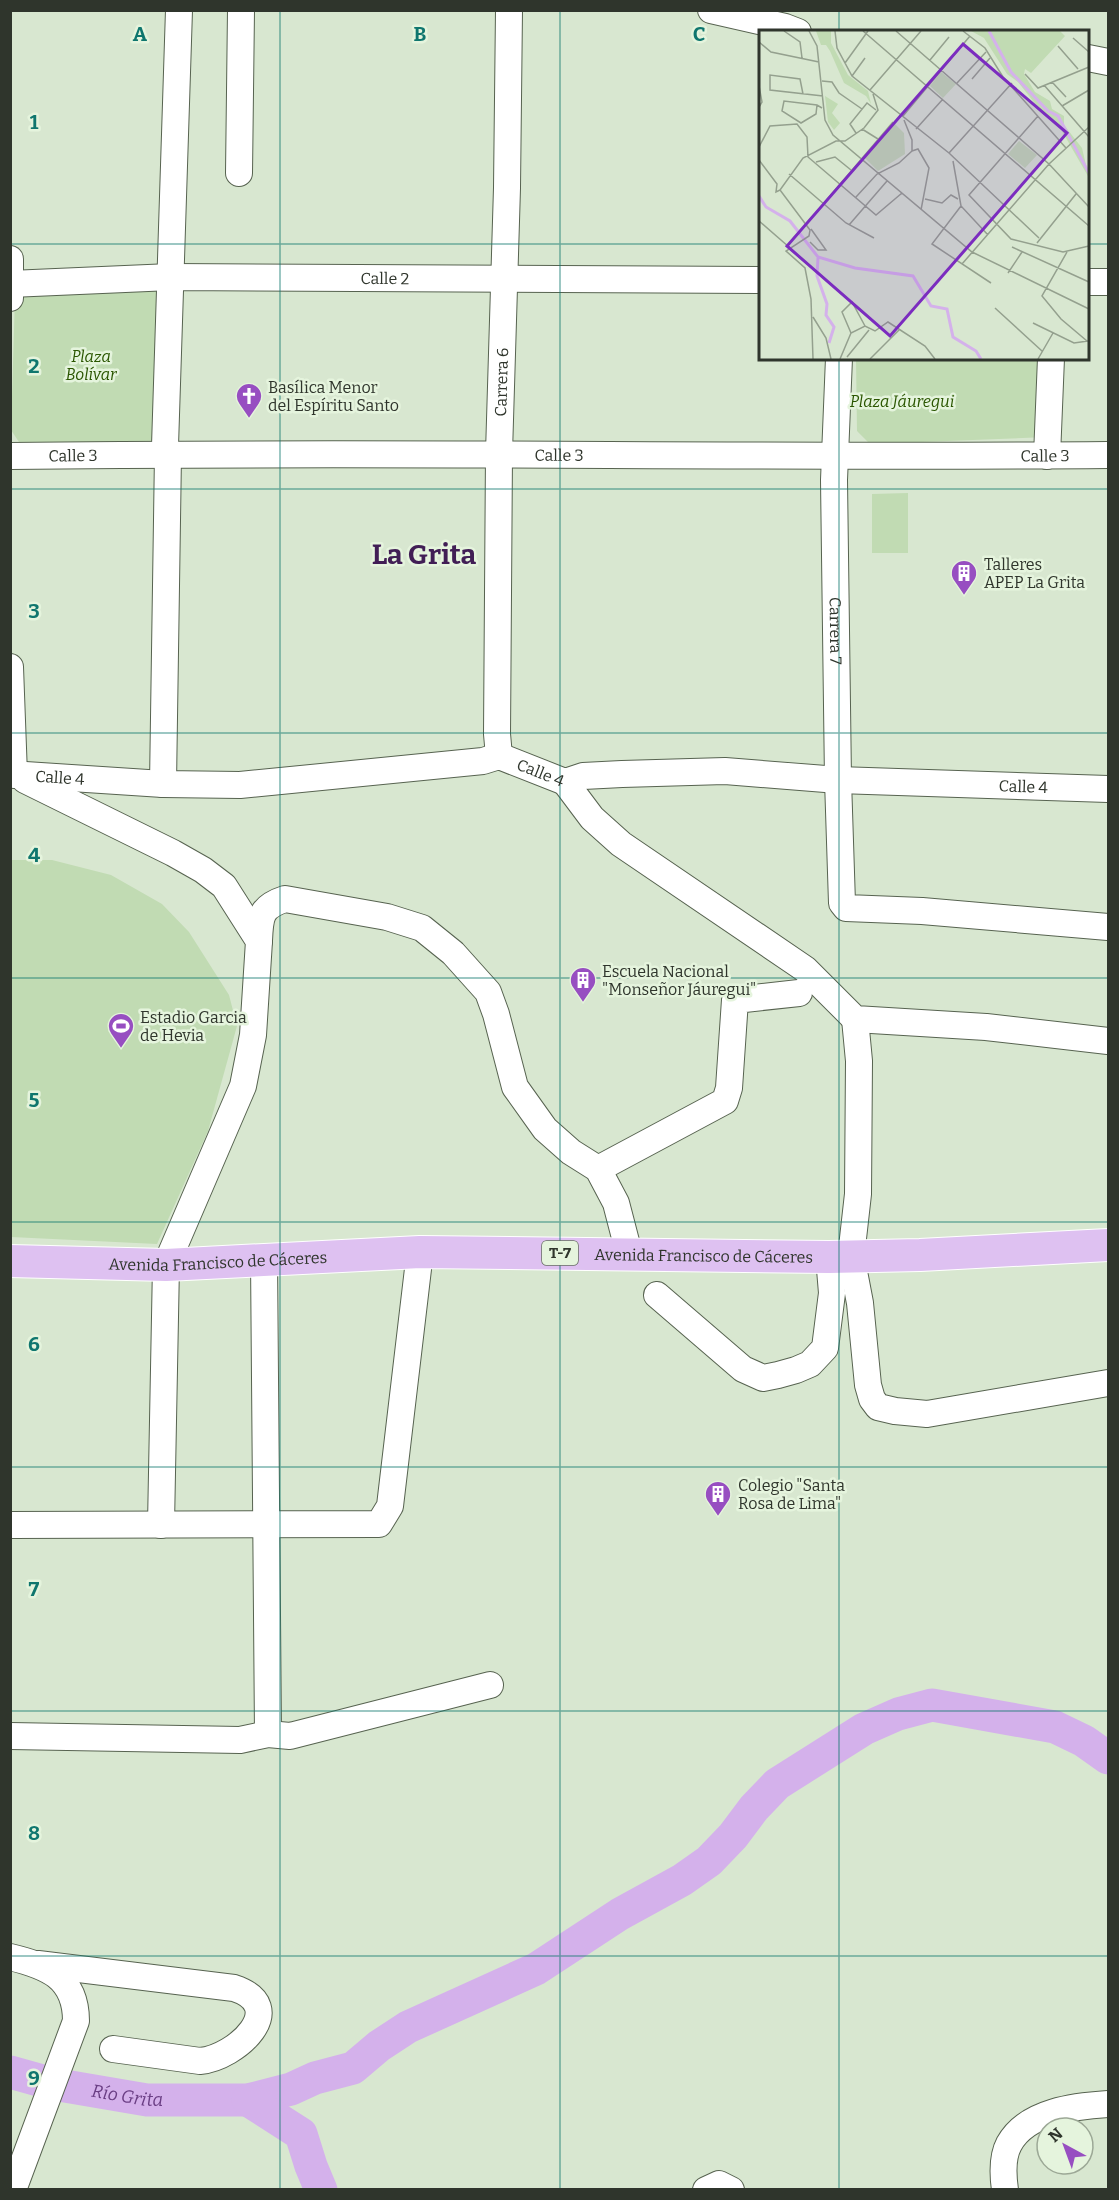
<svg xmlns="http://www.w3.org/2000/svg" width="1119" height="2200" viewBox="0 0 1119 2200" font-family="Bitter,serif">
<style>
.green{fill:#c1dbb3}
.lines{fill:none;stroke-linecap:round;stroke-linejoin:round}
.river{stroke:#d4b1eb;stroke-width:33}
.minor-casing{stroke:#576350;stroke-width:28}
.major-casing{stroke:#fff;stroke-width:34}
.minor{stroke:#fff;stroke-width:26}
.major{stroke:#dec1f1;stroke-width:32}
.grid{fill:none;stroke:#0f766e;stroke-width:1.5;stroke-opacity:0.55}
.labels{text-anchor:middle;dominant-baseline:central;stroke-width:5;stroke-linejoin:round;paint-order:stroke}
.shield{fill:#e5f4dd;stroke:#666e61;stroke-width:1.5}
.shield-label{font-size:15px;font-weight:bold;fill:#2f352c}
.street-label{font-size:16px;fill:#2f352c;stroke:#e5f4dd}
.park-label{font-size:16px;font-style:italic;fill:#2a5600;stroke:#e5f4dd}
.poi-label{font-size:16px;fill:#2f352c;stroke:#e5f4dd;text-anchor:start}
.water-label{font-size:18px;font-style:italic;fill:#6a3e84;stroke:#e5f4dd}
.town-label{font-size:28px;font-weight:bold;fill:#411e55;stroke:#e5f4dd}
.inset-river{fill:none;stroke:#d4b1eb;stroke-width:3}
.inset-road{fill:none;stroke:#94a08e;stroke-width:1.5}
.view{fill:#7b2cbf;fill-opacity:0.15;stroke:#7b2cbf;stroke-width:3}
.inset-edge{fill:none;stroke:#2f352c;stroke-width:3}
.grid-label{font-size:20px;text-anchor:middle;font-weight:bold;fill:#0f766e;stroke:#e5f4dd;stroke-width:5;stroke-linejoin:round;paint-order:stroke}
</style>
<rect width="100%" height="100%" fill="#d8e7d0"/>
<path class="green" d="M171 285 165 446 21 445 11 430 15 296Z
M856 359H1051L1047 437 870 444 857 431Z
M908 493V553H872V494Z
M10 860H52L111 875 162 904 189 932 229 995 237 1026 208 1131 157 1244 11 1237Z"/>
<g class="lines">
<g class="river">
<path id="s1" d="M10 2072 53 2084 147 2100H248L291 2089 315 2078 353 2068 379 2046 408 2027 536 1969 620 1914 682 1880 709 1861 733 1836 754 1808 777 1784 864 1729 898 1714 932 1705 1055 1727 1084 1741 1108 1758"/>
<path d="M248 2100 301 2134 311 2166 321 2190"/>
</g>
<g class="minor-casing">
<g id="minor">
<path d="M711 10 785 27 798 32"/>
<path d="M1088 58 1108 62"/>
<path d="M239 173 241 10"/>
<path d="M10 259V298"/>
<path d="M1088 282H1108"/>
<path id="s2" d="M10 284 171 277 760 280"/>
<path id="s3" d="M839 358 834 480 838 780 842 903 846 908 922 911 1108 927"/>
<path id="s4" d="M10 456C377 451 742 458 1108 455"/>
<path d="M1047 456 1051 358"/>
<path d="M10 667 14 775"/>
<path id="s5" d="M499 756 497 734 499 453 507 188 509 10"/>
<path id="s6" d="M10 774 163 784 240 785 483 761 499 756 565 782 583 776 622 774 725 771 838 780 1108 789"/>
<path d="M25 780 173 853 203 870 224 886 259 941 253 1035 243 1086 166 1265 161 1525"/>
<path d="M565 782 592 818 621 844 805 969 855 1019 986 1027 1108 1041"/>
<path d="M163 784 168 454 165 446 179 10"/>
<path d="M259 941C260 917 260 907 285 899L387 917 422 928 453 953 488 992 496 1014 515 1087 545 1129 571 1152 598 1169 616 1203 629 1253"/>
<path d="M855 1019 859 1061 858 1194 851 1256 860 1303 868 1385 872 1399 878 1407 895 1411 927 1414 1108 1383"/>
<path d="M598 1169 725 1101 729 1088 735 1000 799 993"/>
<path d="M264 1259 268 1734"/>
<path d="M657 1295 743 1369 763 1378 778 1375 796 1370 810 1364 825 1348 832 1293 829 1257"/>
<path d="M10 1525 379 1524 390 1506 420 1252"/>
<path d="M10 1736 240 1740 268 1734 290 1736 490 1685"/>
<path d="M10 1957C47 1966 76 1977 76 2021L13 2190"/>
<path d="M38 1964 234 1988C291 2007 236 2058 200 2061L113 2049"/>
<path d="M706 2190 719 2184 731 2190"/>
<path d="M1005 2190C1003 2176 1002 2157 1009 2144 1027 2111 1076 2106 1108 2104"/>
</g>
</g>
<g class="major-casing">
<g id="major">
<path id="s7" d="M10 1261 166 1265 420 1252 829 1257 920 1255 1108 1245"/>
</g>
</g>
<use href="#minor" class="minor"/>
<use href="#major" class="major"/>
</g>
<path class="grid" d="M280 10V2190M560 10V2190M839 10V32M10 244H760M1088 244H1108M839 358V2190M10 489H1108M10 733H1108M10 978H1108M10 1222H1108M10 1467H1108M10 1711H1108M10 1956H1108"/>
<defs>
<g id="church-pin" transform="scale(1.35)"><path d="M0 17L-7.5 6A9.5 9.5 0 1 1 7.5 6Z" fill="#974ec1" stroke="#e5f4dd"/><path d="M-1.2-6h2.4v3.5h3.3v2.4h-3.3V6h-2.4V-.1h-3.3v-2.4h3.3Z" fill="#fff"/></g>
<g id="building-pin" transform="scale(1.35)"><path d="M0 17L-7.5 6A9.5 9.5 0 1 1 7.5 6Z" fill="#974ec1" stroke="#e5f4dd"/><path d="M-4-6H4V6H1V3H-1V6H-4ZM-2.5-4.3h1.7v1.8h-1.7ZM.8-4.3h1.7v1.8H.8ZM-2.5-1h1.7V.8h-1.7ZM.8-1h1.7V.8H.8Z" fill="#fff"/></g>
<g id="stadium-pin" transform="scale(1.35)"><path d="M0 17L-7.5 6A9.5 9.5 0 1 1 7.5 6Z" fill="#974ec1" stroke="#e5f4dd"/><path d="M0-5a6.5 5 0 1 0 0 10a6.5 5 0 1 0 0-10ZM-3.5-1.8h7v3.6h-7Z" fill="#fff"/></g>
</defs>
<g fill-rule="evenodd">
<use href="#church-pin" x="249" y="396"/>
<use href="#building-pin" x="964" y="573"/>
<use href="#building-pin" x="583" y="980"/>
<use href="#stadium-pin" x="121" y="1026"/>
<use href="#building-pin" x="718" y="1494"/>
</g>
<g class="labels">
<rect class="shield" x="542" y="1241" width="36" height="24" rx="4.5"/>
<g class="shield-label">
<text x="560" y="1253">T-7</text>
</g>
<g class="street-label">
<text stroke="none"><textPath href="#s2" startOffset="375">Calle 2</textPath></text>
<text stroke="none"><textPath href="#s5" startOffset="374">Carrera 6</textPath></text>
<text stroke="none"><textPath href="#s4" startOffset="549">Calle 3</textPath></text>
<text stroke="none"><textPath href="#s4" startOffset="63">Calle 3</textPath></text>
<text stroke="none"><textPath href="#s4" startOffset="1035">Calle 3</textPath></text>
<text stroke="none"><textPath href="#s3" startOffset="273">Carrera 7</textPath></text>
<text stroke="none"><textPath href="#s6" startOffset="536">Calle 4</textPath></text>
<text stroke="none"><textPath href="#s6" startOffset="50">Calle 4</textPath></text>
<text stroke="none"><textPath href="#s6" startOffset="1022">Calle 4</textPath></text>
<text stroke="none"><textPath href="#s7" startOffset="694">Avenida Francisco de Cáceres</textPath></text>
<text stroke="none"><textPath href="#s7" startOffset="208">Avenida Francisco de Cáceres</textPath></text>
</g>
<g class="park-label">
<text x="91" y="356">Plaza<tspan x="91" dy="18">Bolívar</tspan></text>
<text x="902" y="401">Plaza Jáuregui</text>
</g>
<g class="poi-label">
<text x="268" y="387">Basílica Menor<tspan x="268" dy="18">del Espíritu Santo</tspan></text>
<text x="984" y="564">Talleres<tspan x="984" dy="18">APEP La Grita</tspan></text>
<text x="602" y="971">Escuela Nacional<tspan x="602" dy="18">"Monseñor Jáuregui"</tspan></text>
<text x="140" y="1017">Estadio Garcia<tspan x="140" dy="18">de Hevia</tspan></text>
<text x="738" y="1485">Colegio "Santa<tspan x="738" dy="18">Rosa de Lima"</tspan></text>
</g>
<g class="water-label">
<text stroke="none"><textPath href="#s1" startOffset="120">Río Grita</textPath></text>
</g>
<g class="town-label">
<text x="424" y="554">La Grita</text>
</g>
</g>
<g transform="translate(759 30)">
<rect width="330" height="330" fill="#d8e7d0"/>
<path d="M57 1H72V13L89 45 109 61 112 74 107 66 85 53 71 21 67 15H62ZM212 1H301L306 6 272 43 266 39 265 44 276 62 291 71 293 79 305 86V95L323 118 330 148 299 94 285 85 259 52 248 44 225 8ZM182 42 197 54 184 68 171 56ZM66 66 79 74 73 83 81 93 75 100 69 92ZM134 92 145 103 146 124 119 141 105 127ZM260 111 278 125 266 138 249 124Z" fill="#c1dbb3"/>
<path class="inset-river" d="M230 1 252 42 289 81 299 86 330 143M0 166 7 177 31 191 59 227 96 238 154 246 172 276 188 279 194 307 217 321 222 329M59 228 58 246 68 274 67 285 75 297 70 313"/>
<path class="inset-road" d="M25 1 41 12 43 28M50 1 58 16 66 90 74 105 213 222 330 279M76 1 78 18 93 46 190 123 280 208M104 1 330 196M137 1 290 134 330 177M204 1 226 18 244 47 307 118M314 8 330 22M0 12 12 22 60 32M299 16 319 39M171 30 190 7M86 33 109 1M266 44 279 58 330 37M93 46 106 28M213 49 231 28M63 51 73 52 80 63 103 79M293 52 307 67M198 53 227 22M285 55 330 107M0 56 3 72 0 77M111 60 162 1M44 64 41 49 11 45V60L64 66M58 75 57 84 42 93 23 81 25 71 58 75 63 78M303 76 330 60M144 86 211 6M279 86 210 165 252 209 304 222 330 216M103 99 119 109M157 99 184 69M97 103 91 94 108 73 117 80M0 117 11 96 38 94 48 107 49 127 117 185 143 163M153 121 159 119 170 138 162 180M190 123 253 53M0 130 18 154 17 162 21 160M194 131 202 176 229 205M57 132 76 127 92 140M30 144 87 193 115 208M97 167 118 144 140 133 153 121V110L145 90M166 169 183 173 192 165 199 169M65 173 134 92M202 176 173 214 232 253M0 191 30 217M90 195 128 151M51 212 59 220H67L52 199M278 213 317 164M253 217 330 252M308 222 283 266 302 289 328 311M203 234 290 134 330 97M249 243 263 222M236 278 283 321M54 287 67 308 72 329M274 293 315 313 329 311M92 303 83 282 93 272 106 296M88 327 110 300M54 329 52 269 46 238 27 221 50 206 51 200 21 160 44 128 77 111H86L105 98 119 80 114 64M81 329 92 303 106 296 116 301 129 292 166 316 176 329M111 329 141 299M279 329 294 303"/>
<path class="view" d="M204 14 308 103 131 306 28 216Z"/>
<rect width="330" height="330" class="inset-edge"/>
</g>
<g class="grid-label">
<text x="140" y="41">A</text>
<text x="420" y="41">B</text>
<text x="699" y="41">C</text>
<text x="34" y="129">1</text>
<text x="34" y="373">2</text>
<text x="34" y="618">3</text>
<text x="34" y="862">4</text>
<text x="34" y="1107">5</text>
<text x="34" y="1351">6</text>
<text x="34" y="1596">7</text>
<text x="34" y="1840">8</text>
<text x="34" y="2085">9</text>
</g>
<rect width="1119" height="2200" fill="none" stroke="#2f352c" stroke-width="24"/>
<g transform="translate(1065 2146) rotate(319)"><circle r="28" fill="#e5f4dd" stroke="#9ca896" stroke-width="1.5"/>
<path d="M0-4.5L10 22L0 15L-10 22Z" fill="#974ec1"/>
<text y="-9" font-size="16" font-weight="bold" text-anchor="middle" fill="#2f352c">N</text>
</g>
</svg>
